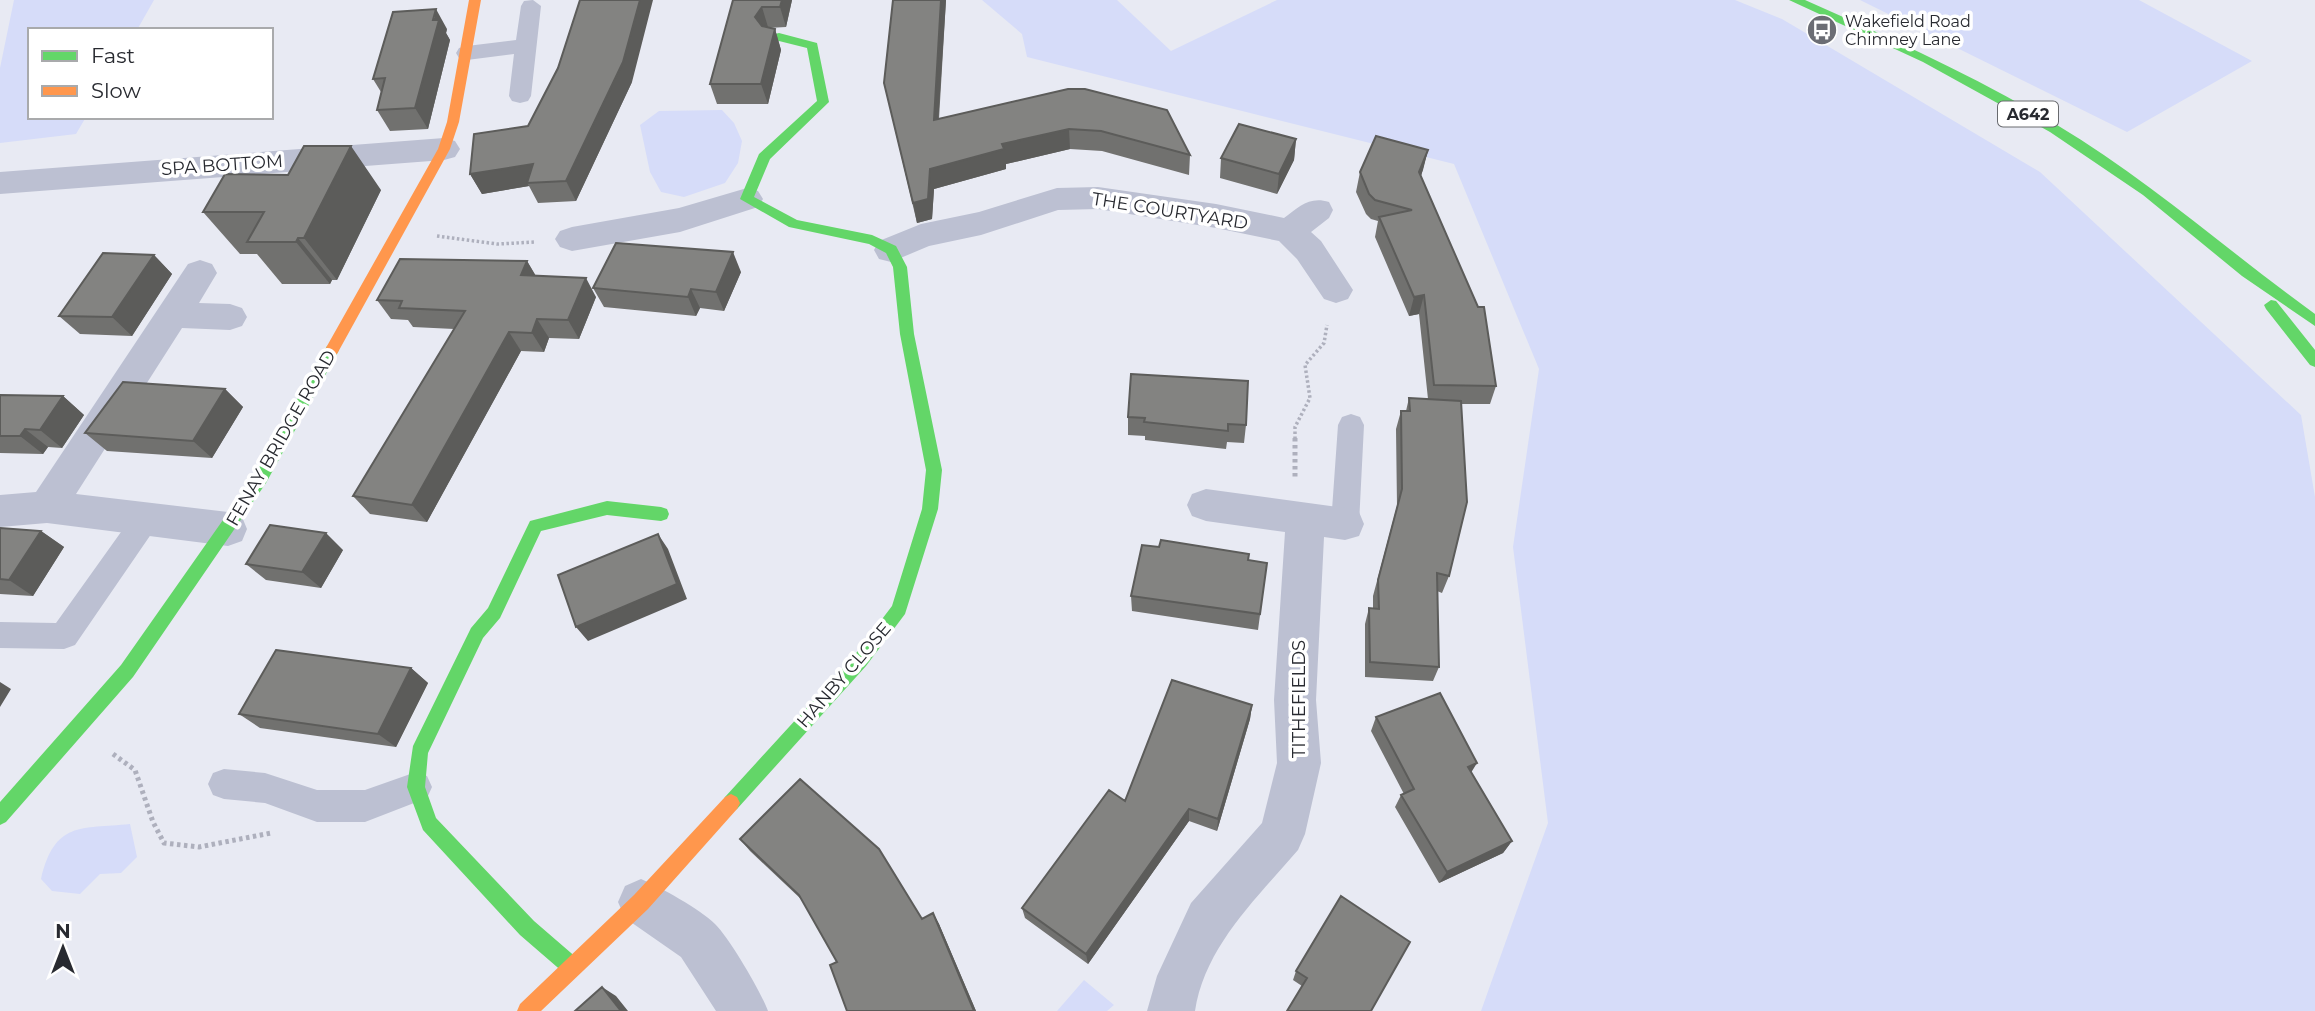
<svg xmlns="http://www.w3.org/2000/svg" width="2315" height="1011" viewBox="0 0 2315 1011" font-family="Montserrat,sans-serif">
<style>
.green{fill:#d6dcf9}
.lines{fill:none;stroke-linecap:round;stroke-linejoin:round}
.path-far1{stroke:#aeb0bd;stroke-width:3.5;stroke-dasharray:2.5 2.5;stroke-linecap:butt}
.path{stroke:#aeb0bd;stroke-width:5;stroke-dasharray:3.5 3.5;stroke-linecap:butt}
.lane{fill:#bcc0d2;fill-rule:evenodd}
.street{fill:#bcc0d2;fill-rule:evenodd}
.fast{fill:#63d668;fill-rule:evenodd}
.slow{fill:#ff974d;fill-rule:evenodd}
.wall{fill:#71716f}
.shaded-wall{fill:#5c5c5a}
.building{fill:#838381;stroke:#5c5c5a;stroke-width:2}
.labels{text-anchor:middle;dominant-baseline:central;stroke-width:7;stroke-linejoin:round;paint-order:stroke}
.far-poi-label{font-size:16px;fill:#282a30;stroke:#fff;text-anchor:start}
.shield{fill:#fff;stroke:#686a6e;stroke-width:2}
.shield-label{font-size:16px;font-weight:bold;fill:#282a30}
.street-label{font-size:18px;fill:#282a30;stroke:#fff}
</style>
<rect width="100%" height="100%" fill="#e8eaf3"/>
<path class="green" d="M14 0H154L137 30H30V117H86L76 134 0 143V68Z
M982 0H1117L1171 51 1277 0H1735L1782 19 2040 172 2301 415 2315 497V1011H1481L1548 823 1513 547 1539 369 1454 164 1027 57 1022 34Z
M1860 0H2139L2252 61 2127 132Z
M722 110 734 123 742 141 738 163 725 183 684 197 661 192 650 172 640 125 659 111Z
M130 824 137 857 121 873 100 874 80 894 52 891 41 879C55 821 80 829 130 824Z
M1084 980 1114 1005 1107 1011H1057Z"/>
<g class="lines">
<path class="path-far1" d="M437 236 497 244 536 242
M1295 439V427L1310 398 1305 365 1324 343 1327 325"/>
<path class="path" d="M1295 438V477
M113 754 135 770 153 822 164 843 199 847 271 833"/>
<path class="lane" d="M533 0 541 6 531 96 528 101 520 103 512 101 509 96 514 54 467 60 459 58 456 53 459 48 467 46 516 40 521 6 524 1Z
M1351 414 1360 417 1364 425 1359 524 1355 532 1345 536 1335 532 1331 524 1338 425 1342 417Z
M146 507 156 511 160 519 156 527 75 645 64 649 0 648V622L56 623 136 511Z
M224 769 265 773 317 790H365L416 772 427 776 432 787 427 798 365 822H317L265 803 224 799 213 795 208 784 213 773Z"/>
<path class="street" d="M444 138 455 141 460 149 455 157 444 160 0 194V172Z
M1098 187 1216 204 1284 218C1299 207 1309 196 1329 202L1333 210 1329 218 1311 232 1321 241 1353 290 1348 299 1336 303 1324 299 1297 259 1279 241 1216 228 1098 209 1058 210 981 235 929 246 891 262 879 259 874 250 879 241 921 224 979 212 1057 188Z
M747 188 758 191 763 199 758 207 680 232 572 251 560 247 555 239 560 231 572 227 679 208Z
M200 260 212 264 217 273 199 303 230 304 242 308 247 317 242 326 230 330 182 328 76 494 228 512 242 517 247 529 242 541 228 546 47 523 0 527V495L36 492 188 264Z
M1206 489 1345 508 1359 512 1364 524 1359 536 1345 540 1324 537 1316 700 1321 763 1305 834 1298 850C1257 898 1205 946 1195 1011H1147L1157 976 1191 903 1262 823 1277 763 1274 700 1285 532 1206 521 1192 516 1187 505 1192 494Z
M641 879C660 887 700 909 715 924 730 939 760 990 768 1011H716L681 957 625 918 618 902 625 886Z"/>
<path class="fast" d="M1789 0H1805C1891 38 1976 77 2057 125 2149 180 2229 252 2315 314V326L2242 276 2143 195 2050 132 1923 62Z
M779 33 817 43 829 102 770 159 754 197 797 220 872 235 896 246 907 267 914 334 942 470 938 509 905 614 866 666 737 809 731 812 725 809 722 803 725 797 854 656 892 606 922 509 926 470 900 334 893 267 886 253 869 244 789 227 740 199 759 154 817 101 807 48 775 40V34Z
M2271 300 2276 301 2315 350V367L2310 365 2266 309 2264 305Z
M332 344 339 350 266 483 133 677 6 822 0 825V802L121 665 256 473 327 346Z
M607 501 661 507 667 509 669 514 667 519 661 521 607 515 541 531 500 618 483 638 428 753 425 787 436 818 534 921 578 959 581 966 578 973 571 976 564 973 520 935 423 830 407 787 413 746 471 628 488 608 530 521Z"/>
<path class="slow" d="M469 0H481L459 122 450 149 337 354H327L325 350 327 346 438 149 447 122Z
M731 794 737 797 740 803 737 809 648 909 541 1011H517L520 1004 634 895 725 797Z"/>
</g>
<path class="wall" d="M733 0H792L786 27 768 28 775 29 781 50 768 104H717L710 84Z
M893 0H946L939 119 1068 89 1190 155 1189 175 1102 151 1070 149 1006 164V169L934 189 932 219 917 223 884 83Z
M447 29 446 33 450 40 428 129 390 131 377 110 381 92 373 79Z
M632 82 576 201 538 203 529 186 482 194 470 174 528 126Z
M1296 139 1294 160 1277 194 1220 178 1221 158Z
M1428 150 1421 176 1496 386 1490 404H1461L1449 576 1442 593 1437 591 1439 667 1433 681 1365 677V624L1369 608 1373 609V596L1397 506 1396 429 1401 411H1406L1409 398 1428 399 1419 314 1409 316 1375 237 1378 221 1371 219 1366 214 1356 192 1360 172Z
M381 190 337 280H332L330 284H282L257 254H240L203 212Z
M154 255 172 274 132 336 80 334 59 316Z
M527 261 536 276 596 297 579 339 549 338 544 352 521 351 427 522 370 514 353 496 454 329 413 327 408 320 391 319 377 300Z
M741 272 724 311 700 308 696 316 604 307 593 288Z
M225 389 243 407 212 458 107 451 85 433Z
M0 395 63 396 84 415 62 448 48 447 43 454 0 453Z
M1128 417 1246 425 1244 443 1227 442 1226 449 1145 440V436L1128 435Z
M0 528 41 531 64 547 33 596 0 594Z
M343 550 321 588 266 580 246 564Z
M1248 561 1267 563 1258 630 1132 611 1131 596Z
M411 668 428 683 396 747 260 728 239 714Z
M1252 705 1250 719 1217 831 1189 821 1088 964 1025 918 1022 908 1125 801Z
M1376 717 1471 773 1512 841 1503 853 1439 883 1395 807 1401 795 1404 794 1371 731Z
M740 839 922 919 933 913 939 924 976 1011H847L837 962 802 900 750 851Z
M1296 971 1371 1011 1302 986 1293 980Z"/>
<path class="shaded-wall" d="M640 0H653L632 82 576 201 566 181Z
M782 0H792L786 27 780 7Z
M941 0H946L937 140 934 120Z
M762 7 768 27 761 37 755 17Z
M436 9 447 29 446 33 450 40 428 129 415 108Z
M775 29 781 50 768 104 761 84Z
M1069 129 1070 149 1006 164V169L934 189 932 219 917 223 913 203 930 169 1002 144Z
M1296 139 1294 160 1277 194 1279 174Z
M351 146 381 190 337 280 304 238Z
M1428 150 1423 170 1415 192 1419 172Z
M533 164 527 183 529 186 482 194 470 174Z
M298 238 332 280 330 284 296 242Z
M733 252 741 272 724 311 716 292Z
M154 255 172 274 132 336 112 317Z
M527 261 538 280 521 275Z
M586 278 596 297 579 339 568 320Z
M691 289 700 308 696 316 688 297Z
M1424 295 1419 314 1409 316 1414 297Z
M537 319 549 338 544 352 532 333Z
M509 332 521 351 427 522 412 505Z
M225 389 243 407 212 458 193 441Z
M63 396 84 415 62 448 40 430Z
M25 429 48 447 43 454 20 436Z
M41 531 64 547 33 596 9 580Z
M326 533 343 550 321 588 302 572Z
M658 534 668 549 687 599 588 641 576 627Z
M411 668 428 683 396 747 378 734Z
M0 682 11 689 0 707Z
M1252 705 1250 719 1217 831 1218 819Z
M1477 763 1469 776 1468 767Z
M1189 809V821L1088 964 1086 954Z
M1512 841 1503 853 1439 883 1447 872Z
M933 913 939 924 976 1011H974Z
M602 987 616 996 628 1011H621Z"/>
<path class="building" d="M580 0H640L623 62 566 181 527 183 533 164 470 174 474 134 528 126 558 68Z
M733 0H782L780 7H762L755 17 762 26 775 29 761 84H710Z
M893 0H941L934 120 1068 89H1085L1167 110 1190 155 1101 131 1069 129 1002 144 1004 149 930 169 928 199 913 203 884 83Z
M436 9 433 20H439L415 108 377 110 385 78 373 79 393 12Z
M1239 124 1296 139 1279 174 1221 158Z
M1376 136 1428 150 1419 172 1478 307H1484L1496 386 1434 385 1424 295 1414 297 1379 217 1412 210 1375 200 1369 194 1360 172Z
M304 146H351L304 238H298L296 242H247L264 212H203L225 174 288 175Z
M616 243 733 252 716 292 691 289 688 297 593 288Z
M103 253 154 255 112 317 59 316Z
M400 259 527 261 521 275 586 278 568 320 537 319 532 333 509 332 412 505 353 496 465 311 399 308 402 301 377 300Z
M1131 374 1248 381 1246 425 1228 424V431L1144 422 1145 418 1128 417Z
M123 382 225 389 193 441 85 433Z
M0 395 63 396 40 430 25 429 20 436H0Z
M1409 398 1461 401 1467 502 1449 576 1437 573 1439 667 1370 662 1369 608 1379 609 1378 580 1402 489 1401 411H1410Z
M270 525 326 533 302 572 246 564Z
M0 528 41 531 9 580 0 579Z
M658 534 677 584 576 627 558 575Z
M1161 540 1249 554 1248 560 1267 563 1260 614 1131 596 1142 545 1159 547Z
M276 650 411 668 378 734 239 714Z
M1172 680 1252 705 1218 819 1189 809 1086 954 1022 908 1109 790 1125 801Z
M1440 693 1477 763 1468 767 1512 841 1447 872 1401 795 1414 789 1376 717Z
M800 779 879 849 922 919 933 913 974 1011H847L830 965 837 962 799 895 740 839Z
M1341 896 1410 942 1371 1011H1287L1307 978 1296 971Z
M602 987 621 1011H575Z"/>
<defs>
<g id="bus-disc" transform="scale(1.575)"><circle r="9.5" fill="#6b6d74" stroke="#fff"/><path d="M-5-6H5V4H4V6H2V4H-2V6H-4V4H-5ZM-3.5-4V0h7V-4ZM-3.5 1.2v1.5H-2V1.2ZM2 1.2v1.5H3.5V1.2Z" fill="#fff"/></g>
</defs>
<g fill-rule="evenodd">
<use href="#bus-disc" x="1822" y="30"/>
</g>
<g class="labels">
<g class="far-poi-label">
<text x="1845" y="21">Wakefield Road<tspan x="1845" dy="18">Chimney Lane</tspan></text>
</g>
<rect class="shield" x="1998" y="101.5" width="60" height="25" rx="5"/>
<g class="shield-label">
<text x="2028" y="114">A642</text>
</g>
<g class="street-label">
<text transform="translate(222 165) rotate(-4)">SPA BOTTOM</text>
<text transform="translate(1170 211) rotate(9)">THE COURTYARD</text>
<text transform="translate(281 438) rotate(-60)">FENAY BRIDGE ROAD</text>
<text transform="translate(844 675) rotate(-49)">HANBY CLOSE</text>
<text transform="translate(1299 699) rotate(-90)">TITHEFIELDS</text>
</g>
</g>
<rect x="28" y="28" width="245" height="91" fill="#ffffff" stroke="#a9aaac" stroke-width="2"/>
<rect x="42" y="51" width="35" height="10" fill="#63d668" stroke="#a9aaac" stroke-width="2"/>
<text x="91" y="63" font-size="21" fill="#282a30">Fast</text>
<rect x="42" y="86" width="35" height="10" fill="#ff974d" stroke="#a9aaac" stroke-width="2"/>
<text x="91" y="98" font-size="21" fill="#282a30">Slow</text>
<g transform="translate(63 948)" stroke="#ffffff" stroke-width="5" paint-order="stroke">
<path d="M0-5L12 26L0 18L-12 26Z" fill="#282a30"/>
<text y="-10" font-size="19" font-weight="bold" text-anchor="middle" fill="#282a30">N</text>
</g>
</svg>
